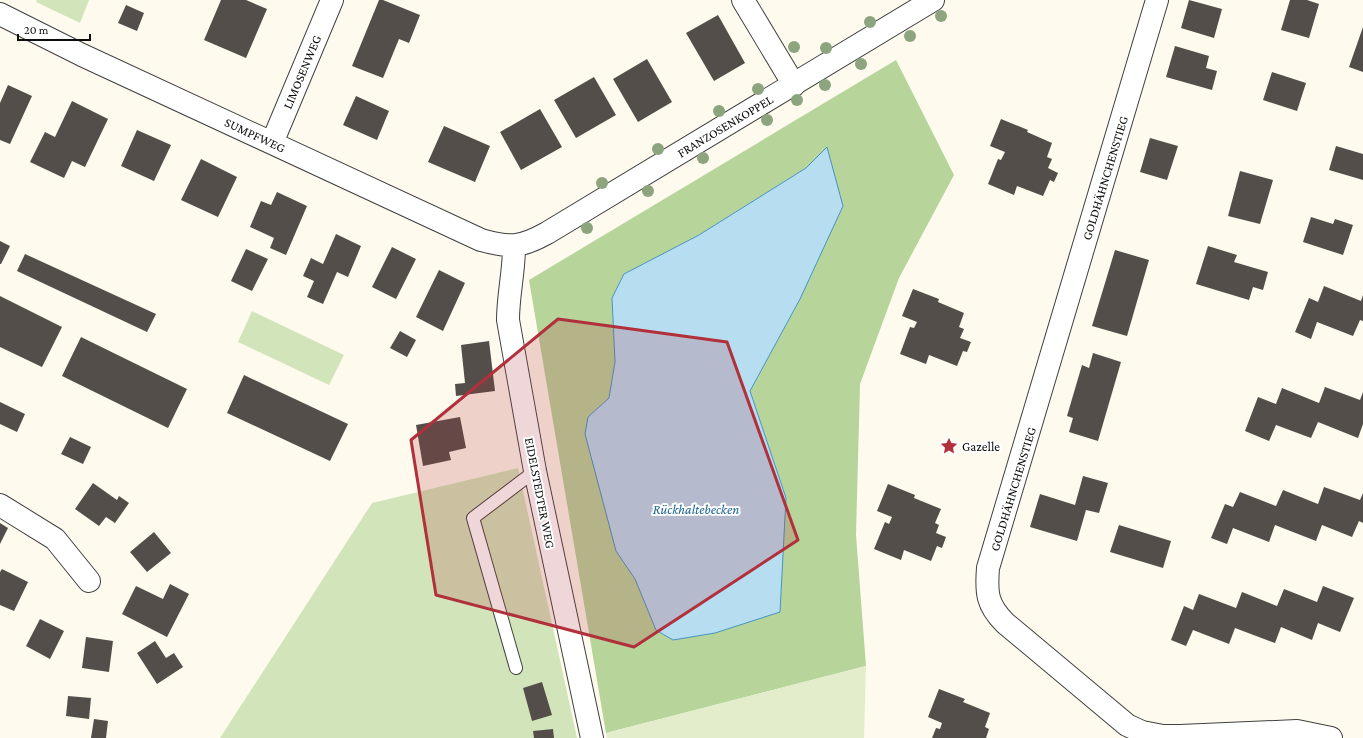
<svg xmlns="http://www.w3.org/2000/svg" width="1363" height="738" viewBox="0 0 1363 738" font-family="'Crimson Pro',serif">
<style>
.green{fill:#d2e5ba}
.forest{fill:#b7d49b;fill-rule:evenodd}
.pitch{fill:#e3edcb}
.water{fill:#b7ddf1;stroke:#4494c2}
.building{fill:#544e4a}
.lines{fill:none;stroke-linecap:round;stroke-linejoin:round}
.lane-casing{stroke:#404040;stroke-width:14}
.street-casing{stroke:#404040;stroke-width:24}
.lane{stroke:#fff;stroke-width:12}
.street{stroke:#fff;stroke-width:22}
.tree{fill:#8da57e}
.marked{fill:#b1303b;fill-opacity:0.2;stroke:#b1303b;stroke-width:3;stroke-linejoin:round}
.labels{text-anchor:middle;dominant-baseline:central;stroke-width:4;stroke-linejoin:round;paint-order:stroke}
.street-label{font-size:13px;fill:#0d0d0d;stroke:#fff}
.poi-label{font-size:13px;fill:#0d0d0d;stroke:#fff;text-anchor:start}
.water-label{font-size:14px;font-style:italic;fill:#206694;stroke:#fff}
</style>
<rect width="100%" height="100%" fill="#fefaee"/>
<path class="green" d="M37 0H89L80 23 36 2Z
M252 311 344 355 329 385 238 342Z
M518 468 577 738H220L372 503Z"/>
<path class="forest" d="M896 60 954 175 899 278 860 384 856 535 866 666 606 733 529 280ZM827 148 800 299 750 391 786 498 656 630 635 579 616 551 588 417 609 398 615 362 612 298 624 274 699 235 806 168Z"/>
<path class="pitch" d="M866 666 864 738H607L606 733Z"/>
<path class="water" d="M827 147 843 206 800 299 750 391 786 498 780 612 715 633 673 640 656 630 635 579 616 551 585 434 588 417 609 398 615 362 612 298 624 274 699 235 806 168Z"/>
<path class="building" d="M221 0H246L267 9 246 58 204 40Z
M379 0H383L420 15 409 43 399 39 383 78 352 66Z
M1189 0 1222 9 1214 38 1181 28Z
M1290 0H1307L1319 4 1309 38 1281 30Z
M126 5 144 13 137 31 118 23Z
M718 15 745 63 714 81 686 33Z
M1363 27V72L1349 67Z
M1175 46 1209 56 1206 68 1217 71 1212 90 1166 77Z
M647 59 672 102 638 122 613 79Z
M1272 72 1306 83 1297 111 1263 100Z
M594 77 616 115 576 138 554 100Z
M8 85 32 96 10 144 0 140V103Z
M356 96 389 111 377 140 343 125Z
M72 101 108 119 85 167 72 161 64 178 30 162 45 132 55 137Z
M540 109 562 147 521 170 500 132Z
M1001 119 1028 130 1027 132 1052 143 1047 157 1052 159 1048 168 1058 173 1054 182 1050 180 1043 196 1017 186 1014 195 988 184 998 159 1001 160 1005 152 990 146Z
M444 126 490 146 475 182 428 162Z
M137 130 171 145 154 181 121 166Z
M1150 138 1178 146 1167 180 1140 172Z
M1336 146 1363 154V180L1329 170Z
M201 159 237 177 218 217 181 200Z
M1240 171 1273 180 1260 224 1228 216Z
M277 192 307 206 286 255 270 248 274 238 250 227 261 201 271 205Z
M1311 217 1333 224 1335 219 1353 225 1343 255 1303 242Z
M336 234 361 246 348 277 337 272 323 304 307 297 314 281 303 276 311 258 323 264Z
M0 241 10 246 1 264H0Z
M1208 246 1237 255 1234 262 1268 272 1263 290 1253 287 1249 300 1196 284Z
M392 247 416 259 396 299 372 287Z
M246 249 268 259 252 291 231 281Z
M1115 250 1149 260 1127 336 1092 326Z
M25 254 156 314 147 332 17 271Z
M439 270 465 283 443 331 416 317Z
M1324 286 1361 301 1363 295V321L1360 320 1353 336 1317 322 1311 339 1295 332 1309 298 1318 302Z
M913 289 939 299 938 302 964 313 959 327 964 329 960 338 971 342 967 352 963 351 957 366 929 355 926 364 900 354 910 327 914 328 917 322 902 316Z
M0 296 62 327 42 367 0 347Z
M400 331 416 340 407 357 390 348Z
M81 337 187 389 168 428 62 376Z
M489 341 495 391 456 396 455 384 465 383 461 345Z
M1093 353 1121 362 1098 441 1069 432 1073 418 1067 416 1082 365 1089 368Z
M244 375 348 424 330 461 227 413Z
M1325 387 1360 400 1363 392V424L1358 438 1318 422 1311 438 1276 425 1269 441 1245 431 1258 397 1276 404 1282 388 1319 403Z
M0 402 25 414 17 432 0 424Z
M460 417 466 448 449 452 451 460 423 466 416 425Z
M70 437 91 447 83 464 61 454Z
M1083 476 1108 483 1099 513 1086 510 1077 541 1030 527 1040 494 1075 505Z
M93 483 117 500 119 496 129 503 115 523 106 517 99 526 75 509Z
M888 484 915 495 914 498 941 509 935 523 939 525 936 533 946 537 942 548 937 546 931 561 904 550 901 560 874 549 885 522 889 524 892 517 877 511Z
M1324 487 1360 500 1363 493V523L1359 521 1352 537 1322 525 1316 541 1275 525 1269 542 1233 528 1227 544 1211 538 1225 504 1233 507 1240 492 1276 506 1283 490 1318 504Z
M0 523 8 528 0 544Z
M1119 525 1171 541 1163 568 1110 552Z
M154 532 171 553 147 572 130 552Z
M2 569 28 582 14 611 0 605V572Z
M170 584 189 594 167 637 122 614 136 586 163 599Z
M1323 586 1354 598 1340 632 1318 623 1312 640 1281 627 1275 643 1235 628 1229 644 1193 630 1186 646 1171 640 1184 606 1193 610 1199 594 1236 608 1242 592 1277 606 1284 589 1317 602Z
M40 619 64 631 50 659 26 646Z
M86 637 113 641 109 672 82 668Z
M155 641 166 658 174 653 183 667 157 684 137 653Z
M542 682 552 715 532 721 523 688Z
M939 689 965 699 963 702 990 713 985 727 989 729 986 738H932L936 728 940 729 942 723 928 717Z
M68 696 91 698 89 719 66 716Z
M94 719 108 721 106 738H91Z
M553 729 554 738H534L533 731Z"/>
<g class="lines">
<g class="lane-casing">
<path id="lane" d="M516 668 473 518 535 471"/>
</g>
<g class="street-casing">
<path id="street" d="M743 0 794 85
M1157 0 988 568C986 593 987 605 1005 623L1127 725 1142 732 1163 736H1180L1297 731 1331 738
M0 14 82 55 481 240C510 248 520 248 547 233L933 0
M272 143 332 0
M514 247C514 272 508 295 508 320L535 471 592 738
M0 505 55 539 89 581"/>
</g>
<use href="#lane" class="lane"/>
<use href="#street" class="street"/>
</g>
<g class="tree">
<circle cx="941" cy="16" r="6"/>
<circle cx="870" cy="22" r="6"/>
<circle cx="910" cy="36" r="6"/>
<circle cx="794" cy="47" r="6"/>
<circle cx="826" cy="48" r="6"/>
<circle cx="861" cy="64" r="6"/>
<circle cx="825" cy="85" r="6"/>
<circle cx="758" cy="89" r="6"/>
<circle cx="797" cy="100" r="6"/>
<circle cx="719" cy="111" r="6"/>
<circle cx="767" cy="120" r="6"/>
<circle cx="658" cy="149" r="6"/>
<circle cx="703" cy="158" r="6"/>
<circle cx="602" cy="183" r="6"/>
<circle cx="648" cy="191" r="6"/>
<circle cx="587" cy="228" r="6"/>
</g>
<path class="marked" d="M558 319 727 342 798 540 634 647 436 595 411 440Z"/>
<defs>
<g id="sight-bare" transform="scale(1.38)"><path d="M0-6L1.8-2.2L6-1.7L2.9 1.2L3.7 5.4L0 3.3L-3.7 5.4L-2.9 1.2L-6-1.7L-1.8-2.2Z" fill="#b1303b" stroke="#fff" stroke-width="2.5" paint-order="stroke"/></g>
</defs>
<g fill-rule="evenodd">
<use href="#sight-bare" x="949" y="446"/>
</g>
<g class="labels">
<g class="street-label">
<text transform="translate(302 72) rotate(-67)">LIMOSENWEG</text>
<text transform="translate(725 126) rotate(-31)">FRANZOSENKOPPEL</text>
<text transform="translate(255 135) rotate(25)">SUMPFWEG</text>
<text transform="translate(1105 178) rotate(-73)">GOLDHÄHNCHENSTIEG</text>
<text transform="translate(1013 489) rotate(-73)">GOLDHÄHNCHENSTIEG</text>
<text transform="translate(540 493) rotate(79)">EIDELSTEDTER WEG</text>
</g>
<g class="poi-label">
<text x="962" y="446">Gazelle</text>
</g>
<g class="water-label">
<text x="696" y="509">Rückhaltebecken</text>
</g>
</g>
<path d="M18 34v6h72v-6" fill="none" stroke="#0d0d0d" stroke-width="2"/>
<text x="24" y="34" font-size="12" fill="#0d0d0d" stroke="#ffffff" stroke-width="3" paint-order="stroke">20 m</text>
</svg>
